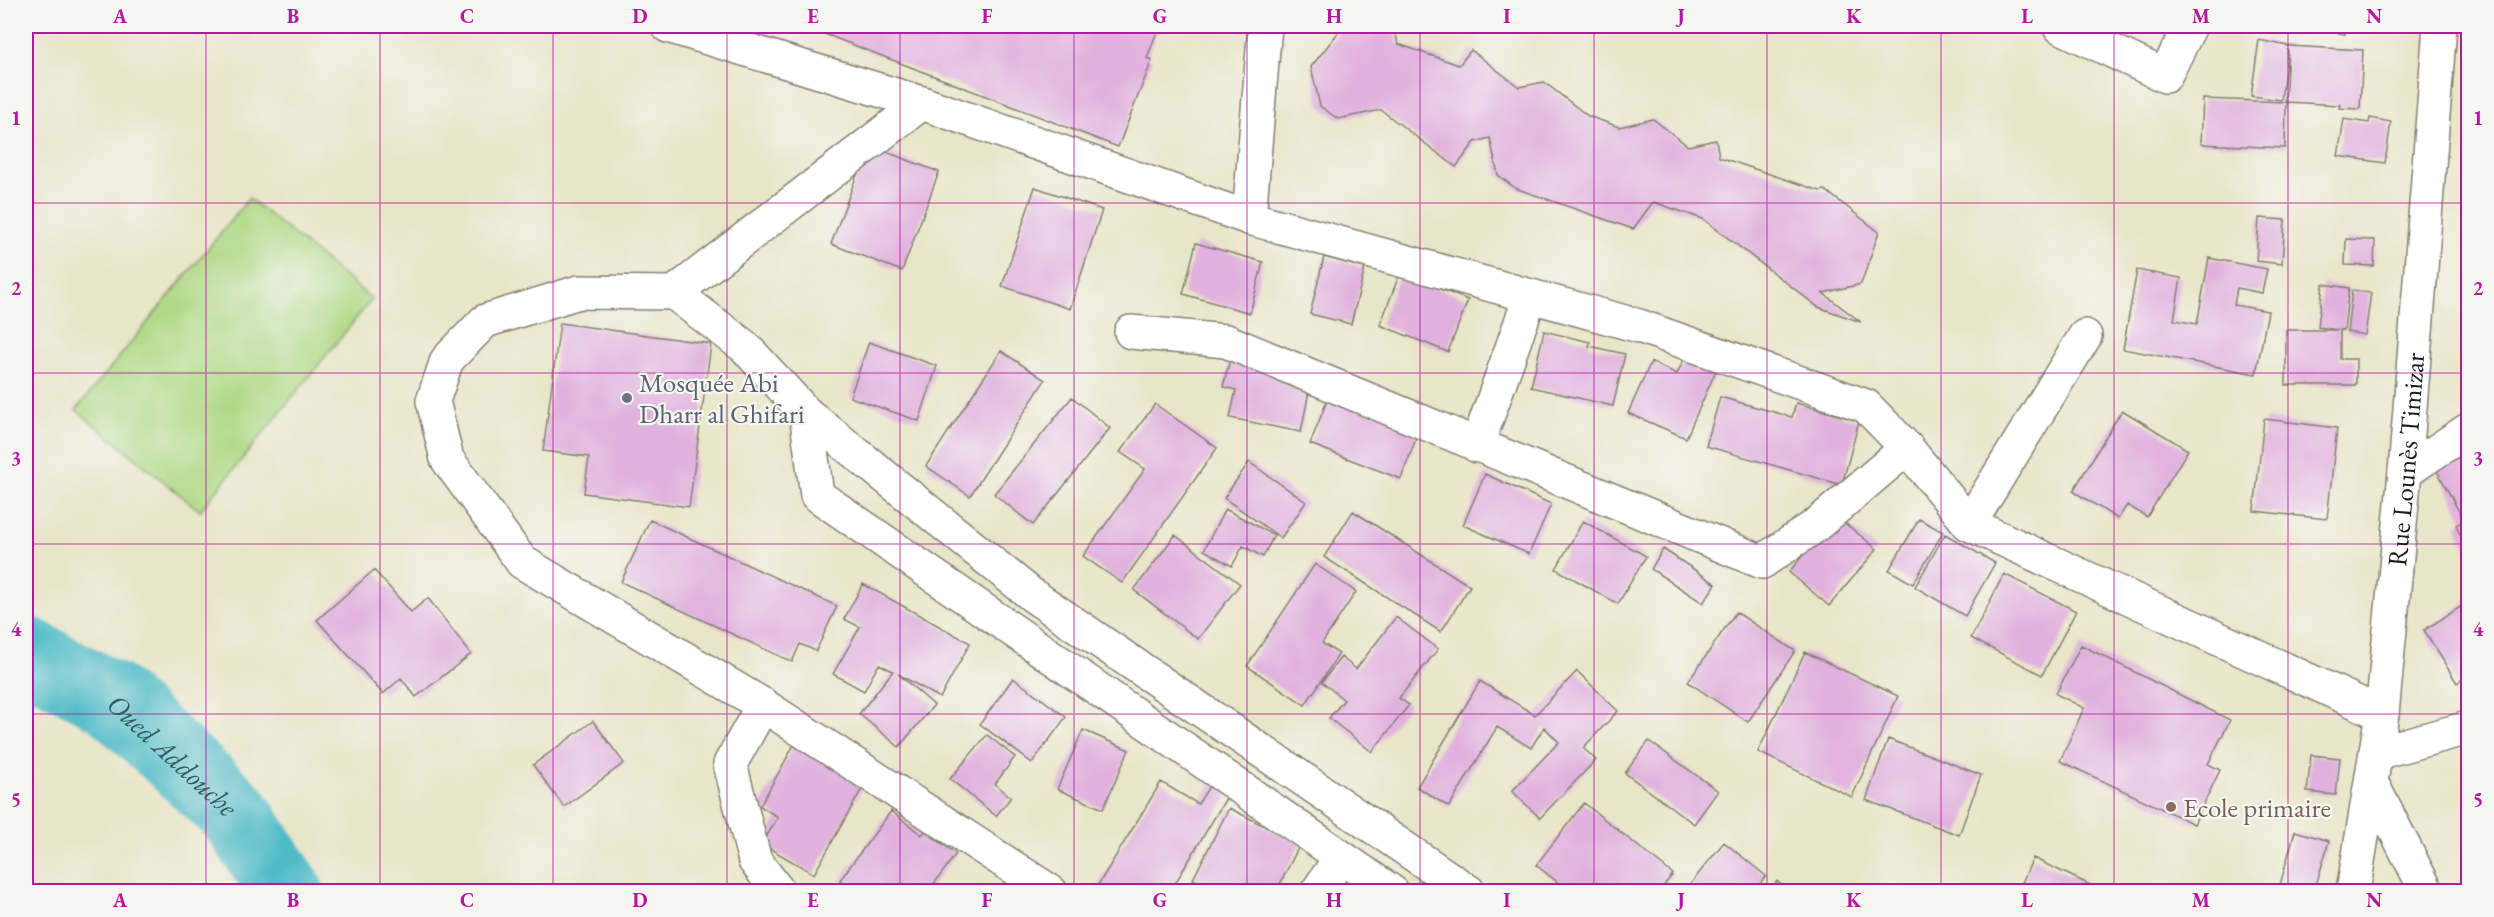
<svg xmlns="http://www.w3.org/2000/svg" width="2494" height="917" viewBox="0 0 2494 917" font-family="'EB Garamond',serif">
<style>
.green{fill:#afd985;stroke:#667a50;stroke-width:1.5}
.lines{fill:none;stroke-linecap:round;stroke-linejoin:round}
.river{stroke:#4dbac6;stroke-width:74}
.building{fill:#e1b2de}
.minor-casing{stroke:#828072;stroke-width:36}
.minor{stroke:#fff;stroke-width:33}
.grid{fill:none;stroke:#b5179e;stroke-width:1.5;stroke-opacity:0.55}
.worship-dot{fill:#6b7280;stroke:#f6f6f2;stroke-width:2}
.education-dot{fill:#8d6e63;stroke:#f6f6f2;stroke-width:2}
.labels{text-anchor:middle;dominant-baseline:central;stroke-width:4.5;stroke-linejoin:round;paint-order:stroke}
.worship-label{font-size:27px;fill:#5b616d;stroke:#f6f6f2;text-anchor:start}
.street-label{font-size:27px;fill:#1c1c1c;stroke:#f6f6f2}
.education-label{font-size:27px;fill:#785e54;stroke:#f6f6f2;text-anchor:start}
.water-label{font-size:28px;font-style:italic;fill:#305b60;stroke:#f6f6f2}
.neatline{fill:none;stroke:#b5179e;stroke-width:2}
.grid-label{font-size:20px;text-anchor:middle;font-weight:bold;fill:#b5179e}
</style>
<rect width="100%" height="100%" fill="#f6f6f2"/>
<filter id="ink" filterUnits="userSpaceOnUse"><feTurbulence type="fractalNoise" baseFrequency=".0167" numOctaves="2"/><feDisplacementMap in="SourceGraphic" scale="12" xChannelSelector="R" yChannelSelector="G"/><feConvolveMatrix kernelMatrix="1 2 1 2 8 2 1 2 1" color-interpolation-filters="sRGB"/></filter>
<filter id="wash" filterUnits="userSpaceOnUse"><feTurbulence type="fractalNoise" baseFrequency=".008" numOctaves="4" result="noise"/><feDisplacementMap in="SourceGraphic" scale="24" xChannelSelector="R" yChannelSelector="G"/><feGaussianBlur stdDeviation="1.35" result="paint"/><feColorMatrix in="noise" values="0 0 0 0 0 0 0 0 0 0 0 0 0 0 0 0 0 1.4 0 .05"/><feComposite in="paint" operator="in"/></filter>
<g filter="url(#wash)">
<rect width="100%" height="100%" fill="#e9e5c8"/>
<path class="green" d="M249 198 372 299 200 511 76 410Z"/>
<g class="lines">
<path class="river" id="s1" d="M26 653 112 699 234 812 287 892"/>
</g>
<g id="blocks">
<path class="building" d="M804 26H1159L1147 58 1152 60 1118 147Z
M1359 26H1394L1398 44 1459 65 1471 50 1519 87 1544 82 1588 116 1619 127 1653 119 1688 146 1716 140 1719 157 1820 191 1825 190 1879 232 1861 284 1823 293 1861 322 1818 307 1703 219 1653 202 1633 229 1515 188 1498 175 1490 138 1475 142 1456 167 1381 110 1338 119 1320 106 1311 67 1341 29Z
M2301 26H2346L2345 34Z
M2259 40 2288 46 2363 50 2360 109 2339 108 2340 105 2286 102 2285 148 2201 144 2203 99 2285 102 2288 49 2281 100 2251 96Z
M2370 118 2391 122 2385 163 2338 156 2344 119 2369 123Z
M868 145 939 172 902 271 831 244Z
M1035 187 1102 210 1070 309 1002 286Z
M2259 218 2285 220 2282 264 2256 261Z
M2346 239 2375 240 2374 266 2345 265Z
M1196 243 1263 262 1250 313 1183 294Z
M1324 257 1365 268 1351 324 1310 314Z
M2209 258 2267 269 2262 293 2237 288 2234 305 2268 311 2256 374 2123 349 2137 270 2181 278 2174 320 2197 324Z
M1400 273 1468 300 1448 352 1380 325Z
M2323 284 2349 288 2344 330H2340V359H2356V385H2286V330H2338L2318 327Z
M2352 290 2371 293 2365 335 2347 332Z
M560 323 711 344 689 507 584 493 589 457 543 451Z
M1544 331 1590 342 1589 346 1625 354 1613 406 1531 387Z
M869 342 937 366 919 421 850 397Z
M1688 350 1719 364 1686 438 1628 413 1651 362 1677 374Z
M1001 351 1045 380 970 496 926 466Z
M1230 359 1312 376 1301 432 1230 418 1236 390 1223 387Z
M1330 393 1420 428 1401 479 1310 444Z
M1072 397 1110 428 1033 525 994 494Z
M1720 397 1792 417 1796 403 1859 421 1842 485 1706 446Z
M1155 404 1217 448 1122 583 1083 556 1145 469 1120 452Z
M2122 410 2188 450 2147 517 2127 505 2118 519 2073 491Z
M2264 419 2337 428 2327 519 2254 511Z
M2468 442V552L2456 525 2464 521 2432 461Z
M1249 462 1306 502 1281 538 1224 498Z
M1485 474 1551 504 1529 554 1463 525Z
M1225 509 1274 535 1263 557 1243 546 1232 566 1204 550Z
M1353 511 1470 586 1441 632 1324 557Z
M1836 516 1877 549 1829 606 1789 572Z
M1919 519 1943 532 1913 584 1889 570Z
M650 520 837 606 816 651 800 644 792 662 621 582Z
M1583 521 1646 556 1618 604 1556 569Z
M1945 534 1995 563 1965 616 1915 587Z
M1175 535 1240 584 1198 639 1134 590Z
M1663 549 1716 584 1703 603 1651 569Z
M1315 564 1356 592 1322 643 1339 654 1305 705 1247 666Z
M374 570 411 612 428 598 471 654 416 697 401 678 383 694 317 620Z
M2004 574 2076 611 2042 675 1971 638Z
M863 584 970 643 940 698 898 674 934 705 899 747 859 714 893 671 879 664 864 691 833 674 860 627 844 619Z
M2468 602V675L2457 683 2424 630Z
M1736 612 1795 651 1748 722 1688 682Z
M1396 617 1438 649 1399 698 1409 705 1372 752 1329 718 1344 700 1322 682 1341 657 1356 669Z
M2081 645 2230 720 2208 764 2220 770 2194 824 2060 761 2084 708 2056 694Z
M1805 652 1898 696 1852 797 1758 752Z
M1577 671 1618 711 1583 748 1596 760 1540 818 1512 791 1559 742 1544 727 1531 748 1497 727 1449 807 1417 787 1480 681 1535 715Z
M1013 678 1066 717 1032 763 980 724Z
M593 721 624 763 564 807 533 765Z
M1083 730 1129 750 1103 809 1057 789Z
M987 735 1015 757 995 784 1011 797 996 816 950 779Z
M1888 739 1981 775 1959 835 1866 800Z
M1649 741 1718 791 1694 824 1625 773Z
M794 745 864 785 814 874 762 844 778 817 760 806Z
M2311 755 2340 758 2336 795 2307 792Z
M1213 780 1231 790 1170 892H1109L1098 885 1161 782 1198 804Z
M1584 803 1673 874 1659 892H1570L1536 865Z
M1229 808 1300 844 1276 892H1218L1193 879Z
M891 811 922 835 925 831 956 854 928 892H855L840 880Z
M2295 831 2329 841 2314 892H2278Z
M1724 842 1766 876 1753 892H1684Z
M2033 858 2105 892H2018Z
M1777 881 1789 892H1769Z"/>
</g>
</g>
<g filter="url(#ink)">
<use href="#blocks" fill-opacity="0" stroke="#828072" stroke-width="1.5"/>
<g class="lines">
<g class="minor-casing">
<g id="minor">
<path d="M668 26 922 103"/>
<path d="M2059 26 2165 76 2190 26"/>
<path d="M1249 218 1265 26"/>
<path d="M674 293 745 347 806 413 1032 595 1469 892"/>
<path d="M1131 332 1226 341 1762 562 1815 526 1907 448"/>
<path d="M806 413 817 495 1392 892"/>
<path d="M1477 446 1530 297"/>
<path d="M2405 472 2468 430"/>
<path d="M1969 524 2085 336"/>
<path d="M763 705 522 562 447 459 433 401 447 360 485 321 579 292 674 293 922 103 1249 218 1639 326 1866 406 1907 448 1969 524 2382 714"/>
<path d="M2376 753 2468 728"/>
<path d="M2372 784 2427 892"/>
<path d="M779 892 755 861 730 764 763 705 1051 892"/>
<path d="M1317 892 1341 857"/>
<path id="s2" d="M2353 892 2382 714 2405 472 2440 26"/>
</g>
</g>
<use href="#minor" class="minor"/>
</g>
</g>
<path class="grid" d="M206 26V892M380 26V892M553 26V892M727 26V892M900 26V892M1074 26V892M1247 26V892M1420 26V892M1594 26V892M1767 26V892M1941 26V892M2114 26V892M2288 26V892M26 203H2468M26 373H2468M26 544H2468M26 714H2468"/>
<circle class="worship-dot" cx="627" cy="398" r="6"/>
<circle class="education-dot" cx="2171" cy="807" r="6"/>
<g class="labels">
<g class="worship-label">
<text x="639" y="382">Mosquée Abi<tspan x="639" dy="31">Dharr al Ghifari</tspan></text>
</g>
<g class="street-label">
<text stroke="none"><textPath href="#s2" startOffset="436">Rue Lounès Timizar</textPath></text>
</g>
<g class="education-label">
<text x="2183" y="807">Ecole primaire</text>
</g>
<g class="water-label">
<text stroke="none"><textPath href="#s1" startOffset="180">Oued Addouche</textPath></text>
</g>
</g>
<rect width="2494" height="917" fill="none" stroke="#f6f6f2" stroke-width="66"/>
<rect x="33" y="33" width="2428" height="851" class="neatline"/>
<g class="grid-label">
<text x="120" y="23">A</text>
<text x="293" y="23">B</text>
<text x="467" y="23">C</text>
<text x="640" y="23">D</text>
<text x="813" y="23">E</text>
<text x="987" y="23">F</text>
<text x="1160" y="23">G</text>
<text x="1334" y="23">H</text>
<text x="1507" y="23">I</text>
<text x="1681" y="23">J</text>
<text x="1854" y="23">K</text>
<text x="2027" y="23">L</text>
<text x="2201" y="23">M</text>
<text x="2374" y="23">N</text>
<text x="16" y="125">1</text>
<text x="2478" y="125">1</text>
<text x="16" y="295">2</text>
<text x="2478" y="295">2</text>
<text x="16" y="465">3</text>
<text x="2478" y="465">3</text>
<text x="16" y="636">4</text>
<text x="2478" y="636">4</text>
<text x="16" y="806">5</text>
<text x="2478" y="806">5</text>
<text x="120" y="907">A</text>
<text x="293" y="907">B</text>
<text x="467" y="907">C</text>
<text x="640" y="907">D</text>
<text x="813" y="907">E</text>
<text x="987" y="907">F</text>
<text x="1160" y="907">G</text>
<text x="1334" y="907">H</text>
<text x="1507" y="907">I</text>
<text x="1681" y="907">J</text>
<text x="1854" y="907">K</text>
<text x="2027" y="907">L</text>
<text x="2201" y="907">M</text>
<text x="2374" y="907">N</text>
</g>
</svg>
